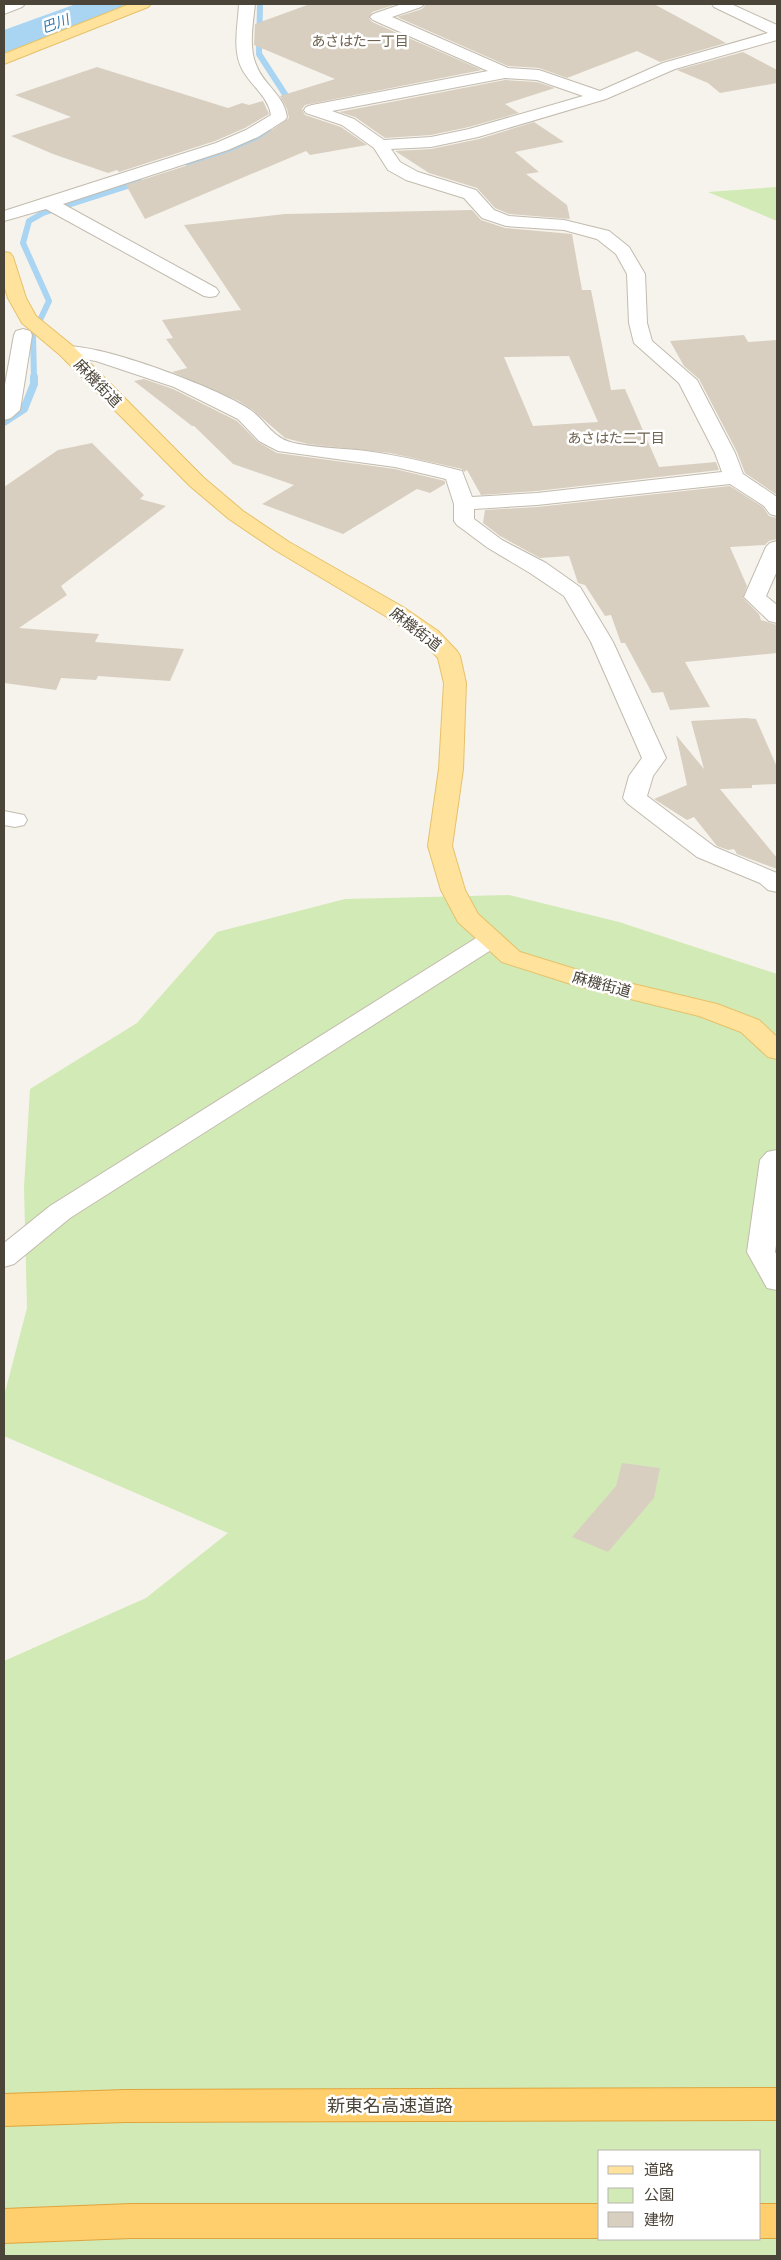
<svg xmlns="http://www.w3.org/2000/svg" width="781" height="2260" viewBox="0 0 781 2260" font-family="Manrope,'Noto Sans JP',sans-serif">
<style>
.green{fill:#d2eab5;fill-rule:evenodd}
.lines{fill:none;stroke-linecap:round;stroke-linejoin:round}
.stream-far1{stroke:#a9d4f2;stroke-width:6}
.stream{stroke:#a9d4f2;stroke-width:8}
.river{fill:#a9d4f2;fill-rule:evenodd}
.building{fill:#d8cfc1;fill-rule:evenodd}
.minor-casing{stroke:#c2bbae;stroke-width:2}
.major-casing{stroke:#e6c16a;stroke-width:2}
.highway-casing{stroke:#e0a43c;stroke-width:2}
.minor{fill:#fff;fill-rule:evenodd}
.major{fill:#ffe39c;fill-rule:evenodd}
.highway{fill:#ffcf6e;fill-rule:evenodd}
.labels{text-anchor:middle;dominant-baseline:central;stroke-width:5;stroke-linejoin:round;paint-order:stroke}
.far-water-label{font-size:14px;font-style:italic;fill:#2e7ab2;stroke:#fff}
.far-neighbourhood-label{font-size:14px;fill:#6e6250;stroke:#fff}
.street-label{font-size:15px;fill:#4b4439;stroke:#fff}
.near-street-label{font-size:18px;fill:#4b4439;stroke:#fff}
</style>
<rect width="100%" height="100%" fill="#f6f3ec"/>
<path class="green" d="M777 187V221L708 192Z
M509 895 619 922 777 974V2256H4V1661L146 1598 228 1533 4 1436V1396L27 1308 24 1187 30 1089 137 1023 217 932 345 899ZM600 2151H760V2239H600Z"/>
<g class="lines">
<path class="stream-far1" d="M260 4 259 54 292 105
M189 165 271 133
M34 379 33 335 49 301 23 243 29 221 43 213 140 182"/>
<path class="stream" d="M4 422 24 409 34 384V377"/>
<path class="river" d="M76 4H124L119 11 4 53V30Z"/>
</g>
<path class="building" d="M310 4H397L372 12 369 18 372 22 482 70 305 105 302 109 305 115 341 127 367 145 310 155 306 151 145 219 126 185 229 152 259 139 289 118 287 109 280 96 335 79 254 45 255 24Z
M426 4H654L726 43 660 62 637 51 567 78 539 68 508 66 397 17 422 9Z
M743 52 777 70V83L720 93 708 83 677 70Z
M97 67 228 108 242 103 249 105 263 101 269 114 245 128 215 141 119 172 117 170 108 173 53 154 11 136 71 117 15 95Z
M505 80 537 82 555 88 505 104 519 113 469 127 431 135 385 138 355 117 339 112Z
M534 122 564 142 515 152 539 172 526 174 567 205 570 219 509 214 495 208 477 188 429 173 395 151 431 149 479 139Z
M472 210 481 220 505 228 572 234 582 290H591L611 390 625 389 659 467 716 462 719 470 537 491 481 495 467 470 464 472 462 469 390 453 308 444 285 438 253 410 239 401 172 372 187 368 166 339 173 338 162 320 241 310 184 225 285 214ZM569 356 598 422 533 426 504 357Z
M744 335 748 342 777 340V495L745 473 737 452 699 379 684 366 670 341Z
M144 379 173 389 237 421 258 442 277 453 395 469 445 481V484L430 493 417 489 343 534 262 504 294 485 233 464 194 426H192L134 381Z
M92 443 144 495 140 499 166 506 61 586 67 595 19 628 99 634 95 642 184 649 170 681 98 676 96 680 61 678 56 690 4 683V487L58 450Z
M730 486 763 507 769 516 777 518V539L769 541 765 545 730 547 747 586 743 598 759 614 761 620 777 625V653L685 662 710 707 670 710 663 692 652 693 625 643H621L611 615 605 616 585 585 578 583 569 556 540 558 500 536 483 523 485 510 537 507Z
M746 718 756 719 777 767V784L752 785V788L720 789 777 858V869L737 854 734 849 728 850 717 846 694 817 687 820 654 799 687 785 676 735 704 769 691 721Z
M622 1463 660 1468 654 1498 608 1552 572 1537 616 1486Z"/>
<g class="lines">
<g class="minor-casing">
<path id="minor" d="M4 4H25L22 7 4 14Z
M239 4H255C253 24 248 48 257 67 265 86 284 95 287 117L285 120 258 137 228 150 63 204 216 288 219 292 216 296 210 297 204 296 46 209 4 221V211L216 143 246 130 271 115C268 96 251 86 242 69 232 50 238 25 239 4Z
M402 4H424L421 7 392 17 508 68 539 70 600 91 663 63 768 33 714 7 712 4H731L777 25V40L675 69 606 99 478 137 431 147 391 149 400 162 418 172 476 190 494 210 509 216 564 220 609 231 629 247 645 274 647 323 652 341 697 380 735 453 743 474 777 497V516L770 514 764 506 730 484 537 505 474 509V519L502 540 546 563 580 587 613 642 666 758 653 776 647 796 715 847 777 873V892L768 890 760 883 697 857 627 803 623 798 629 776 642 758 591 642 564 596 530 573 488 548 457 525 454 521V504L446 479 395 467 278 451 259 441 238 419 174 387 96 361 60 355 58 351 60 347C91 339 226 391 252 411 266 422 273 437 290 442 311 448 343 448 366 451 398 455 430 463 462 471L472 497 537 493 722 472 715 453 679 383 634 343 629 323 627 274 616 254 597 239 564 230 506 226 482 218 464 198 406 180 388 170 374 148 342 125 306 113 304 110 306 107 312 105 488 71 373 20 370 17 373 14ZM505 78 537 80 583 96 469 129 431 137 384 140 354 119 332 111Z
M23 329 30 331 32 335 20 410 11 418 4 420V390L14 335 16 331Z
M777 541V571L766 596 777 605V623L769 621 744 597 766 547 770 543Z
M4 811 24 815 27 820 24 825 15 827 4 825Z
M490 932 499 935 503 940 499 945 70 1218 14 1264 4 1267V1243L50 1206 481 935Z
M777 1150V1239L775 1252 777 1255V1290L767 1288 747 1252 760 1160 767 1152Z"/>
</g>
<g class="major-casing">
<path id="major" d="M130 4H151L148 7 4 64V54Z
M4 252 10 253 13 257 26 298 36 316 74 347 204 478 243 511 289 542 403 607 438 631 457 651 460 656 466 683 463 769 452 846 465 890 478 914 520 952 591 974 717 1004 759 1020 777 1037V1059L768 1057 741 1032 699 1016 574 985 502 962 458 922 441 890 428 846 439 769 444 683 438 658 422 641 387 617 275 550 229 519 190 486 60 355 22 323 8 298 4 285Z"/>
</g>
<g class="highway-casing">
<path id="highway" d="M777 2088V2120L125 2122 4 2126V2094L125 2090Z
M131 2204H600V2238H131L4 2243V2209Z
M760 2204H777V2238H760Z"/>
</g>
<use href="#minor" class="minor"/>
<use href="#major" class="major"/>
<use href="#highway" class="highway"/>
</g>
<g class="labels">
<g class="far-water-label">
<text transform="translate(55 23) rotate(-20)">巴川</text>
</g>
<g class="far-neighbourhood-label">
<text x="360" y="40">あさはた一丁目</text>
<text x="616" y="437">あさはた二丁目</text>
</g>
<g class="street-label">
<text transform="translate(98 383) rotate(46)">麻機街道</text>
<text transform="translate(416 629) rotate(38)">麻機街道</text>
<text transform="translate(602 984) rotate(15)">麻機街道</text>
</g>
<g class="near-street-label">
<text x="390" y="2105">新東名高速道路</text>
</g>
</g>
<rect width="781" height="2260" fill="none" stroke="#4b4439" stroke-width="10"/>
<rect x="598" y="2150" width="162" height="90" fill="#ffffff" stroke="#b7b4b0"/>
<rect x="608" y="2166" width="25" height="8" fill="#ffe39c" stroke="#b7b4b0"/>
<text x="644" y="2175" font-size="15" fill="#4b4439">道路</text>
<rect x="608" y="2188" width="25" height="15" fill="#d2eab5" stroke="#b7b4b0"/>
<text x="644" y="2200" font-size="15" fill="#4b4439">公園</text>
<rect x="608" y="2212" width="25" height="15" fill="#d8cfc1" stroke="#b7b4b0"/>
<text x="644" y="2225" font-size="15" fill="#4b4439">建物</text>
</svg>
